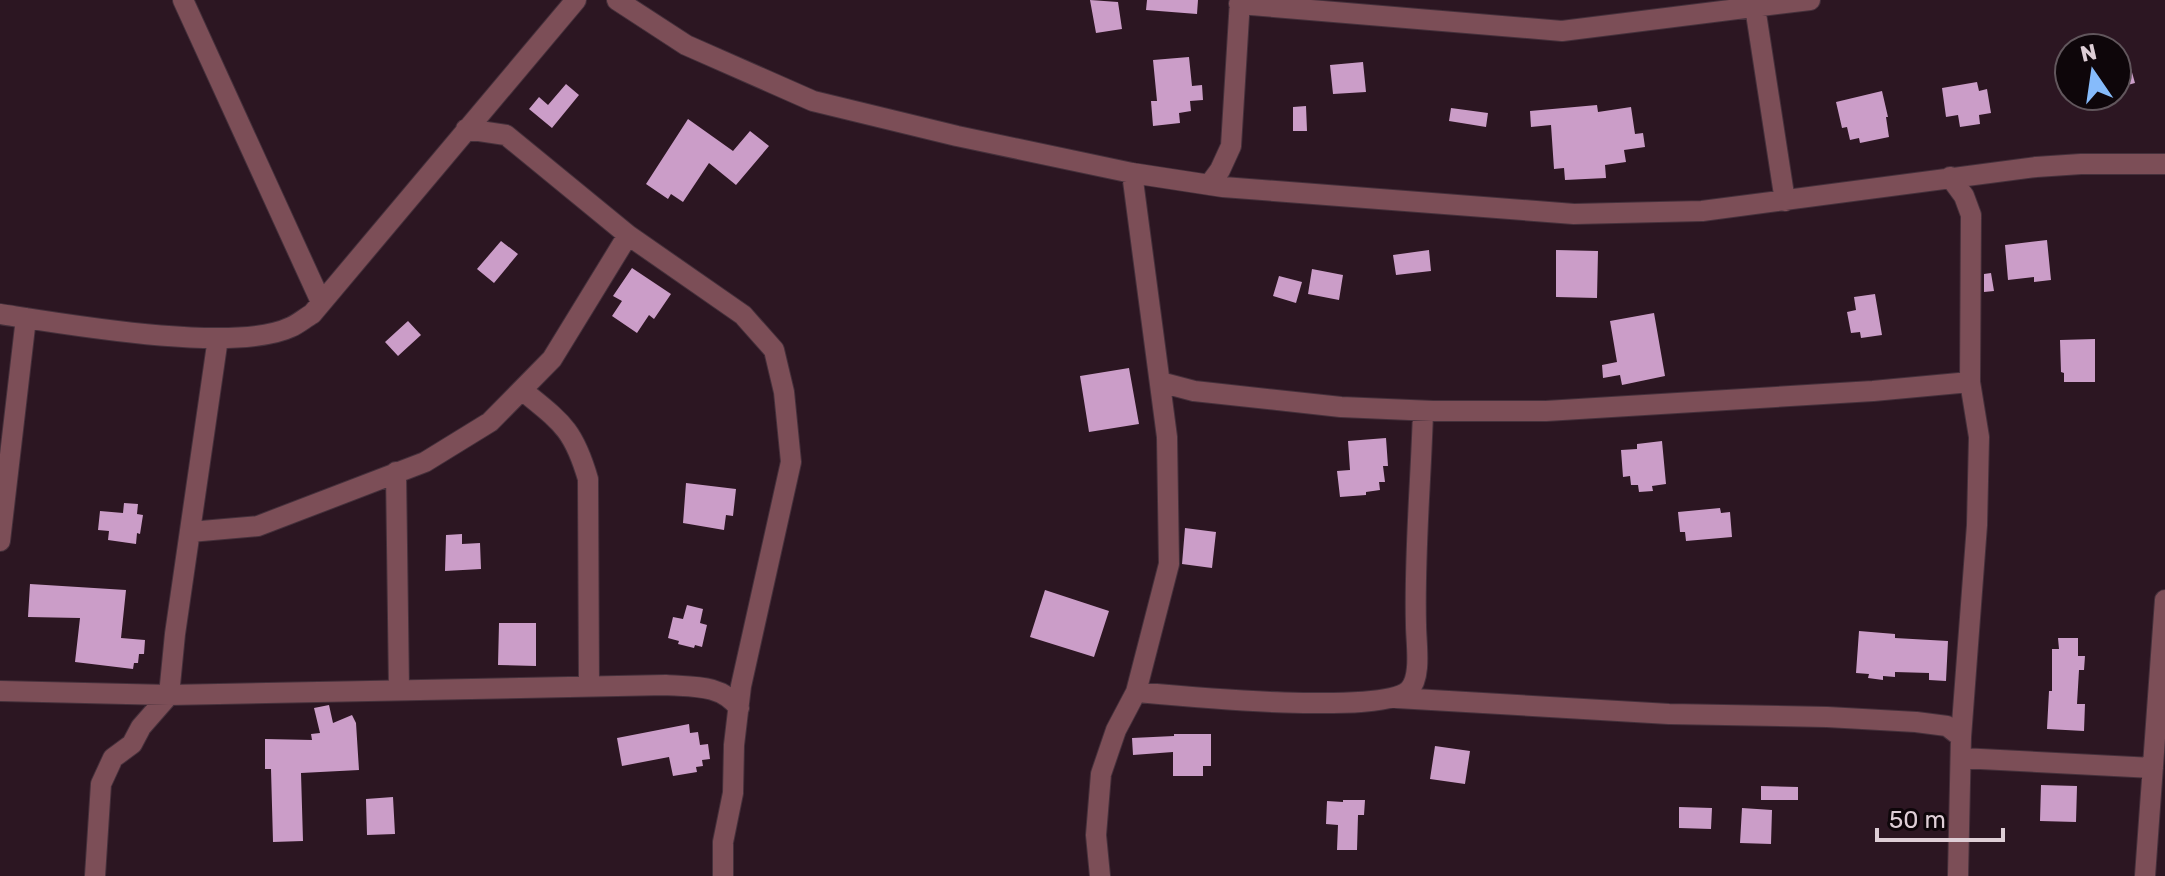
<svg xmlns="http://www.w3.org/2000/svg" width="2165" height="876" viewBox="0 0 2165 876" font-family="Rubik,sans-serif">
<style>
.building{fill:#cb9dc8}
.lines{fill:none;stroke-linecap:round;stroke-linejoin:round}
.minor-casing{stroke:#45303b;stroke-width:22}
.minor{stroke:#7c4e57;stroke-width:20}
</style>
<rect width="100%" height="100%" fill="#2c1622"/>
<path class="building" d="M1090 0 1118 2 1122 29 1096 33Z
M1147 0H1198L1197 14 1146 10Z
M1189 57 1192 86 1202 85 1203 100 1190 101 1191 111 1179 113 1180 123 1153 126 1151 101H1157L1153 60Z
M2128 58 2135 83 2117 88V61Z
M1363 62 1366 92 1333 94 1330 65Z
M1977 82 1979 91 1987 89 1991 113 1979 115 1980 124 1960 127 1958 115 1946 117 1942 88Z
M566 84 579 95 552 128 529 109 539 97 548 105Z
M1882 91 1888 117H1886L1889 137 1860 143 1859 138 1850 140 1847 127 1842 128 1836 102Z
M1597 105 1598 112 1631 107 1635 134 1643 133 1645 147 1624 150 1626 162 1605 165 1606 178 1565 180 1564 168 1554 169 1551 125 1531 127 1530 111Z
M1306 106 1307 131H1293V107Z
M1451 108 1488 113 1486 127 1449 121Z
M688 119 733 151 750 131 769 146 736 185 709 163 683 202 671 194 668 199 646 184Z
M2047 240 2051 280 2034 282V277L2008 280 2005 245Z
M501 241 518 254 494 283 477 269Z
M1429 250 1431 271 1396 275 1393 255Z
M1556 250 1598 251 1597 298 1556 297Z
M632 268 671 294 654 319 649 315 637 333 612 316 622 301 613 296Z
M1312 269 1343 275 1339 300 1308 294Z
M1991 273 1994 291 1984 292V274Z
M1279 276 1302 282 1296 303 1273 296Z
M1875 294 1882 335 1861 338 1860 332 1851 333 1847 312 1856 310 1854 297Z
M1654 313 1665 376 1622 385 1620 375 1603 378 1602 365 1617 362 1610 321Z
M408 321 421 335 398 356 385 342Z
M2095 339V382H2064V373L2061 372 2060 340Z
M1129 368 1139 424 1089 432 1080 376Z
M1386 438 1388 466H1383L1385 482H1379L1380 490 1366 492V495L1340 497 1337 471 1350 470 1348 441Z
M1662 441 1666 484 1652 486 1653 491 1639 492 1638 485H1631L1630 476 1623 477 1621 450 1637 449V444Z
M686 483 736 489 733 516 726 515 724 530 683 523Z
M124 503 138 504 137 514 143 515 140 534 137 533 136 544 108 540 109 531 98 530 100 511 123 513Z
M1720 508 1721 513 1730 512 1732 537 1686 541 1685 532H1680L1678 512Z
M1185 528 1216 532 1212 568 1182 564Z
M462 534V544L480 543 481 569 445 571 446 535Z
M30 584 126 590 121 638 145 640 144 654H139L138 663H134L133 669 75 662 80 618 28 617Z
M1045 590 1109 611 1094 657 1030 637Z
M687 605 703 609 700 623 707 625 702 647 695 645 694 648 678 644 679 641 668 638 673 617 683 619Z
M499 623H536V666L498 665Z
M1859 631 1895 634V638L1948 641 1946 681 1929 680V673L1895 672V677L1883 676V680L1868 678 1869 674 1856 673Z
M2058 638H2078V656H2085L2084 670H2079L2077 704H2085L2084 731 2047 729 2049 691H2052V649H2059Z
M329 705 333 723 352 715 356 723 359 770 301 773 303 841 273 842 271 769H265V739L312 740 311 734 320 733 314 708Z
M689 724 690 733 698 732 700 745 708 744 710 759 702 760 703 766 696 767 697 772 673 776 669 757 622 766 617 738Z
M1174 734H1211V766H1203V776H1173V752L1133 755 1132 738 1174 736Z
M1435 746 1470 751 1465 784 1430 779Z
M2041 785 2077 786 2076 822 2040 821Z
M1761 786 1798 787V800H1761Z
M393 797 395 834 367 835 366 799Z
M1343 800H1365L1364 815H1358L1357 850H1337L1338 825 1326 824 1327 801 1343 802Z
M1679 807 1712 808 1711 829 1679 828Z
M1742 808 1772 810 1771 844 1740 843Z"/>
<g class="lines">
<g class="minor-casing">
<path id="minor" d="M183 0 321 302
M617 0 686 45 813 101 957 136 1132 173 1223 187 1574 214 1702 211 2036 167 2081 164H2165
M1239 4 1562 31 1810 0
M1755 7 1785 201
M1950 177 1964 196 1971 215 1970 382 1979 437 1977 525 1961 737 1958 876
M1209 185 1220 170 1231 146 1240 0
M628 235 743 315 774 350 784 392 791 462 741 686 734 745 733 793 723 842V876
M0 314C64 324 235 354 291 327 298 324 305 318 312 314L576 0
M1160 382 1194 391 1341 407 1433 411H1546L1873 391 1970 382
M522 390C561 422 573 428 588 479L589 685
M396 472 399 690
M190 532 258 526 425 462 490 422 552 359 628 235 506 135 466 129
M0 541 26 318
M0 691 169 695 666 685C693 687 721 684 739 708
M1136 692C1179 696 1383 716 1409 690 1422 677 1416 643 1416 625 1414 554 1421 482 1423 411
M1397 698 1669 714 1827 717 1916 722 1947 726 1961 737
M1961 758 2153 768
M95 876 101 784 113 758 132 744 141 727 169 695 175 634 218 338
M1100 876 1096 835 1101 774 1116 730 1136 692 1169 564 1167 437 1132 173
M2145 876 2165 600"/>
</g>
<use href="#minor" class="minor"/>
</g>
<g transform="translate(2093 72) rotate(347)"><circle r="38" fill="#0e060a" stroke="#61565c" stroke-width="2"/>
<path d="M0-6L14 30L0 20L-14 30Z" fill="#86bbfb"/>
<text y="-12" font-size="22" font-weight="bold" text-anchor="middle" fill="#deced6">N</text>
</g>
<path d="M1877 828v12h126v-12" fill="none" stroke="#deced6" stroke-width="4"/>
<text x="1889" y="828" font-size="24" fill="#deced6" stroke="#0e060a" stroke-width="6" paint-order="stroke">50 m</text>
</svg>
